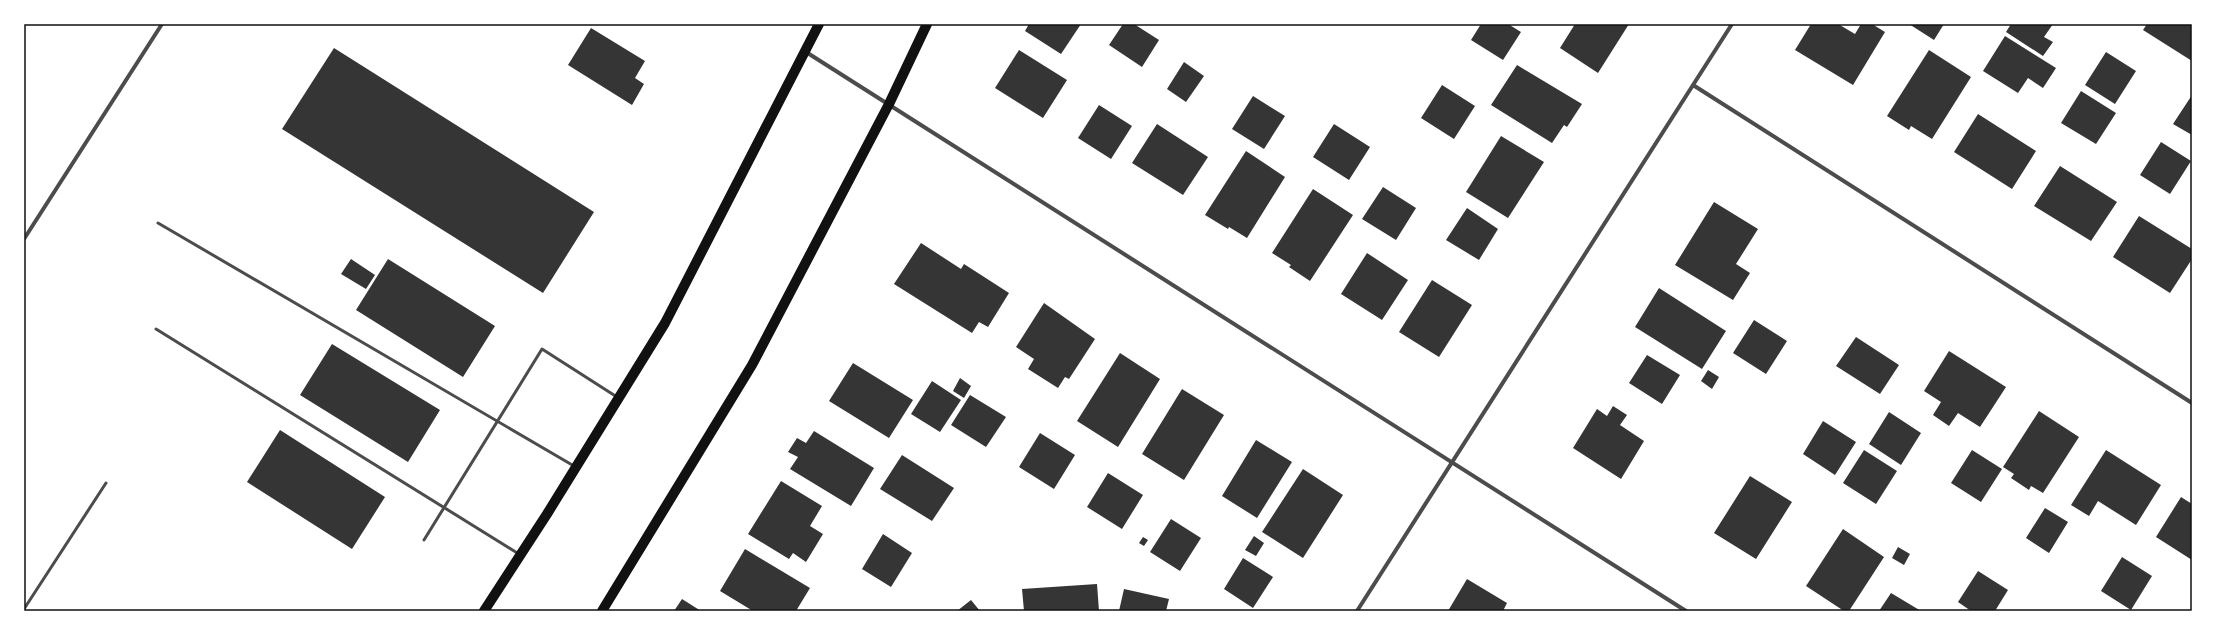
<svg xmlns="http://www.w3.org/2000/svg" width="2216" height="635" viewBox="0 0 2216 635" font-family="'Public Sans',sans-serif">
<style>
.building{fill:#353535}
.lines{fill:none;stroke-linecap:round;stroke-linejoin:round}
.service{stroke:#4c4c4c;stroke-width:3}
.minor{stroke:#4c4c4c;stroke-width:4}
.primary{stroke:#111;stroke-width:10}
.neatline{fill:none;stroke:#111;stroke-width:1.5}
</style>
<rect width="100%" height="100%" fill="#fff"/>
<path class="building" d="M1029 24H1081L1061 54 1025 31Z
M1123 24H1134L1159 40 1142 67 1109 45Z
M1481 24H1508L1521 32 1503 60 1471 40Z
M1575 24H1629L1598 73 1560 48Z
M1811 24H1838L1855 34 1861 24H1872L1885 32 1853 85 1795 50Z
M1909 24H1944L1934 40Z
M2011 24H2053L2044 37 2053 42 2043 56 2006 32Z
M2147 24H2192V61L2143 30Z
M591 28 645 61 635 78 644 84 632 105 568 65Z
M2005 36 2056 68 2043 88 2028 78 2018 93 1983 71Z
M334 48 594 212 543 293 282 129Z
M1019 50 1067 80 1043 118 995 88Z
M1929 50 1971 77 1932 139 1911 126 1909 130 1887 116Z
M2106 52 2136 71 2115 104 2085 85Z
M1184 62 1204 76 1186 102 1167 89Z
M1517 65 1582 104 1567 127 1564 125 1552 143 1491 105Z
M1442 85 1475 106 1454 139 1421 118Z
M2081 91 2116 113 2096 144 2061 123Z
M2192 95V135L2173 124Z
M1253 96 1285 116 1264 149 1232 129Z
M1099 105 1132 126 1111 159 1078 138Z
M1978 114 2036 151 2012 189 1954 152Z
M1157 124 1208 157 1183 195 1132 163Z
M1334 124 1370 147 1349 180 1313 157Z
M1501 136 1544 162 1508 218 1466 192Z
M2161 142 2191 161 2170 194 2140 175Z
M1246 151 1285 177 1247 238 1229 227 1228 229 1205 215Z
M2060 166 2117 202 2091 241 2034 206Z
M1383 187 1416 208 1396 240 1362 219Z
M1313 189 1353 215 1310 281 1289 267 1291 265 1272 253Z
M1714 202 1758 229 1736 264 1750 273 1733 300 1675 265Z
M1467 208 1498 229 1479 260 1446 240Z
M2139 216 2192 249V259L2170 293 2113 257Z
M921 243 961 269 964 264 1009 293 988 327 979 322 972 333 894 284Z
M1367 253 1408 280 1382 320 1341 294Z
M351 259 375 275 366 289 341 274Z
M388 259 495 326 463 377 356 310Z
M1432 280 1472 305 1439 357 1399 332Z
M1659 288 1726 331 1702 369 1635 327Z
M1044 303 1095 339 1069 379 1065 377 1058 388 1028 369 1034 359 1016 347Z
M1754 320 1787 341 1766 374 1733 353Z
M1856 337 1899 365 1880 394 1836 366Z
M332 344 440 410 408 462 300 395Z
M1949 351 2006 387 1980 427 1958 413 1949 426 1933 415 1941 402 1924 391Z
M1120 353 1160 379 1118 447 1077 421Z
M1647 355 1680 375 1662 404 1629 383Z
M853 363 913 400 889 438 829 401Z
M1708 370 1719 377 1712 389 1701 381Z
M960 378 971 386 964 398 953 391Z
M932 381 961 400 940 432 911 414Z
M1182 389 1224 415 1184 480 1142 454Z
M970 395 1006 417 986 447 951 425Z
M1613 406 1627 415 1620 425 1644 441 1621 479 1573 448 1597 409 1607 416Z
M2039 411 2079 437 2043 493 2031 486 2029 490 2011 478 2014 474 2003 467Z
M1889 412 1921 433 1901 465 1869 444Z
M1823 421 1856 442 1835 475 1803 454Z
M280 430 385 497 352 549 247 482Z
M814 431 874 468 851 506 790 469 798 457 788 452 797 438 806 443Z
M1040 433 1075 455 1054 489 1019 467Z
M1256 440 1292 462 1257 518 1222 496Z
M1864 450 1897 471 1876 504 1843 483Z
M1972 450 2002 469 1981 502 1951 483Z
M2106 450 2161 485 2136 525 2098 501 2089 516 2071 505Z
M902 455 954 488 932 521 880 489Z
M1303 469 1343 495 1303 558 1262 532Z
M1108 473 1143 495 1122 529 1087 507Z
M1750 476 1792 502 1756 559 1714 533Z
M781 481 822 506 810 526 823 534 806 562 793 553 789 559 748 534Z
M2181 497 2192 504V560L2156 537Z
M2045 508 2068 522 2049 553 2026 538Z
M1171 519 1201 538 1180 571 1150 552Z
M1843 529 1884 557 1849 611H1844L1806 586Z
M883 534 912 553 891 587 862 569Z
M1254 536 1264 543 1256 556 1245 550Z
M1143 537 1148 540 1144 546 1139 543Z
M1898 547 1910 554 1904 565 1892 558Z
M745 549 810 588 796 611H753L720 591Z
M2122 557 2152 576 2131 610 2101 591Z
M1243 558 1273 577 1253 608 1224 589Z
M1978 571 2008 590 1995 611H1971L1958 602Z
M1467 579 1507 603 1503 611H1448Z
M1097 584 1099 611H1024L1022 589Z
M1124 589 1169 599 1166 611H1119Z
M1891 593 1921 611H1879Z
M682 599 701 611H674Z
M971 600 980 611H957Z"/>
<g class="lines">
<path class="service" d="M158 223 574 466
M156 329 519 554
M424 540 542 349 617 397
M24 609 106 483"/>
<path class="minor" d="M806 52 1686 611
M1693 85 2192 403
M24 239 162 24
M1357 611 1732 24"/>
<path class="primary" d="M484 611 547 514 665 323 819 24
M602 611 752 365 889 104 927 24"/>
</g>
<rect width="2216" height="635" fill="none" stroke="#ffffff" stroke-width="50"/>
<rect x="25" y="25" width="2166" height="585" class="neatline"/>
</svg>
